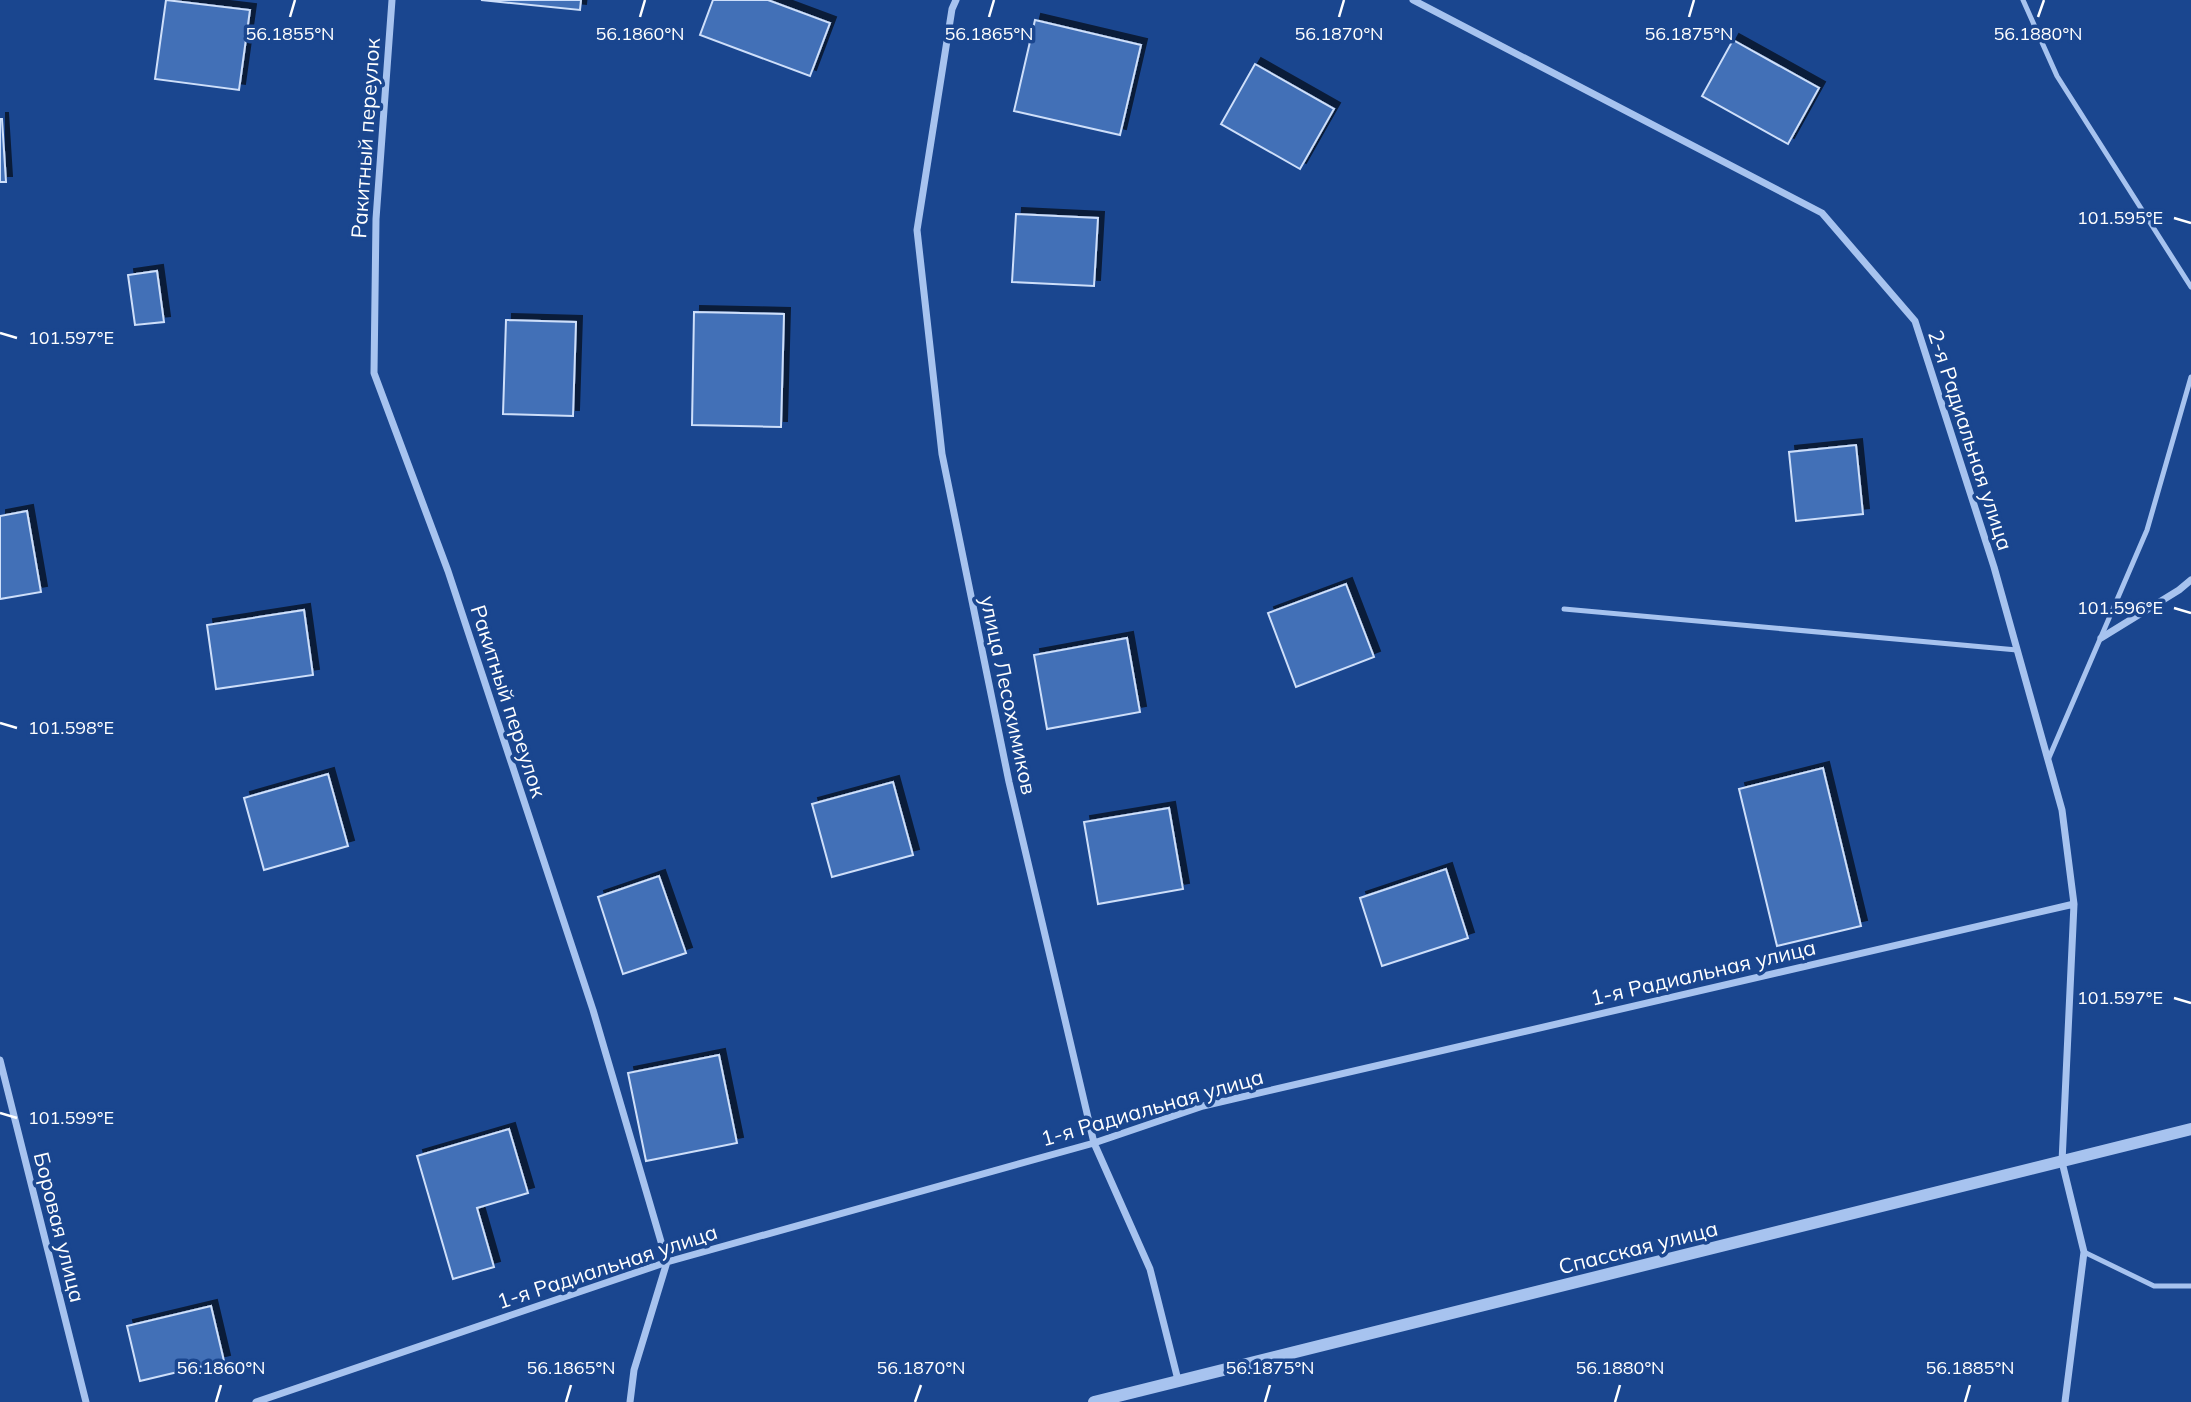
<svg xmlns="http://www.w3.org/2000/svg" width="2191" height="1402" viewBox="0 0 2191 1402" font-family="Mulish,sans-serif">
<style>
.building{fill:#4270b7;stroke:#cedffa;stroke-width:2;filter:url(#shadow)}
.lines{fill:none;stroke-linecap:round;stroke-linejoin:round}
.service{stroke:#a7c3ef;stroke-width:5}
.minor{stroke:#a7c3ef;stroke-width:7}
.tertiary{stroke:#a7c3ef;stroke-width:12}
.ticks{fill:none;stroke:#fff;stroke-width:2.5}
.labels{text-anchor:middle;dominant-baseline:central;stroke-width:7;stroke-linejoin:round;paint-order:stroke}
.street-label{font-size:21px;fill:#fff;stroke:#1a468f}
.ticks-label{font-size:18px;text-anchor:middle;fill:#fff;stroke:#1a468f;stroke-width:7;stroke-linejoin:round;paint-order:stroke}
</style>
<defs>
<filter id="shadow"><feDropShadow dx="6" dy="-6" stdDeviation="0" flood-color="#0009"/></filter>
</defs>
<rect width="100%" height="100%" fill="#1a468f"/>
<path class="building" d="M166 0 250 10 239 90 155 79Z
M481 0H581L580 10Z
M713 0H768L830 23 810 76 700 35Z
M1035 20 1141 45 1120 135 1014 111Z
M1733 40 1819 88 1788 144 1702 96Z
M1255 64 1334 109 1300 169 1221 124Z
M0 119H2L6 182H0Z
M1016 214 1098 218 1094 286 1012 282Z
M157 271 164 322 135 325 128 275Z
M694 312 784 314 781 427 692 425Z
M506 320 576 322 573 416 503 414Z
M1856 445 1863 514 1796 521 1789 452Z
M27 511 41 592 0 599V516Z
M1346 584 1374 657 1296 687 1268 613Z
M304 610 313 675 216 689 207 625Z
M1127 638 1140 712 1047 729 1034 655Z
M1823 768 1861 926 1777 946 1739 789Z
M328 774 348 846 264 870 244 798Z
M893 782 913 855 832 877 812 804Z
M1169 808 1183 889 1098 904 1084 822Z
M1446 869 1468 938 1382 966 1360 898Z
M659 876 686 953 623 974 598 897Z
M719 1055 737 1143 646 1161 628 1073Z
M509 1129 528 1193 477 1208 494 1267 453 1279 417 1156Z
M211 1306 224 1361 140 1381 127 1326Z"/>
<g class="lines">
<path class="service" d="M2023 0 2057 76 2191 287
M1564 609 2017 650
M2048 760 2147 530 2191 377
M2084 1252 2154 1286H2191"/>
<path class="minor" d="M392 0 376 219 374 373 448 571 593 1010 667 1262 634 1370 630 1402
M956 0 952 9 917 230 942 454 1009 782 1094 1143 1150 1269 1178 1380
M1413 0 1822 213 1915 321 1994 567 2062 810 2074 904 2062 1162 2084 1252 2065 1402
M2101 638 2179 590 2191 580
M0 1060 86 1402
M256 1402 667 1262 1094 1143 1203 1106 2074 904"/>
<path class="tertiary" d="M1094 1402 2191 1129"/>
</g>
<path class="ticks" d="M290 17 295 0M640 17 645 0M989 17 994 0M1339 17 1344 0M1689 17 1694 0M2038 17 2044 0M2174 218 2191 223M0 333 17 338M2174 608 2191 613M0 723 17 728M2174 998 2191 1003M0 1113 17 1118M216 1402 221 1385M566 1402 571 1385M915 1402 921 1385M1265 1402 1270 1385M1615 1402 1620 1385M1965 1402 1970 1385"/>
<g class="labels">
<g class="street-label">
<text transform="translate(365 138) rotate(-86)">Ракитный переулок</text>
<text transform="translate(1971 440) rotate(72)">2-я Радиальная улица</text>
<text transform="translate(1009 695) rotate(78)">улица Лесохимиков</text>
<text transform="translate(509 701) rotate(72)">Ракитный переулок</text>
<text transform="translate(1703 972) rotate(-13)">1-я Радиальная улица</text>
<text transform="translate(1152 1107) rotate(-16)">1-я Радиальная улица</text>
<text transform="translate(60 1227) rotate(76)">Боровая улица</text>
<text transform="translate(1638 1247) rotate(-14)">Спасская улица</text>
<text transform="translate(607 1266) rotate(-18)">1-я Радиальная улица</text>
</g>
</g>
<g class="ticks-label">
<text x="290" y="40">56.1855°N</text>
<text x="640" y="40">56.1860°N</text>
<text x="989" y="40">56.1865°N</text>
<text x="1339" y="40">56.1870°N</text>
<text x="1689" y="40">56.1875°N</text>
<text x="2038" y="40">56.1880°N</text>
<text x="2120" y="224">101.595°E</text>
<text x="71" y="344">101.597°E</text>
<text x="2120" y="614">101.596°E</text>
<text x="71" y="734">101.598°E</text>
<text x="2120" y="1004">101.597°E</text>
<text x="71" y="1124">101.599°E</text>
<text x="221" y="1374">56.1860°N</text>
<text x="571" y="1374">56.1865°N</text>
<text x="921" y="1374">56.1870°N</text>
<text x="1270" y="1374">56.1875°N</text>
<text x="1620" y="1374">56.1880°N</text>
<text x="1970" y="1374">56.1885°N</text>
</g>
</svg>
